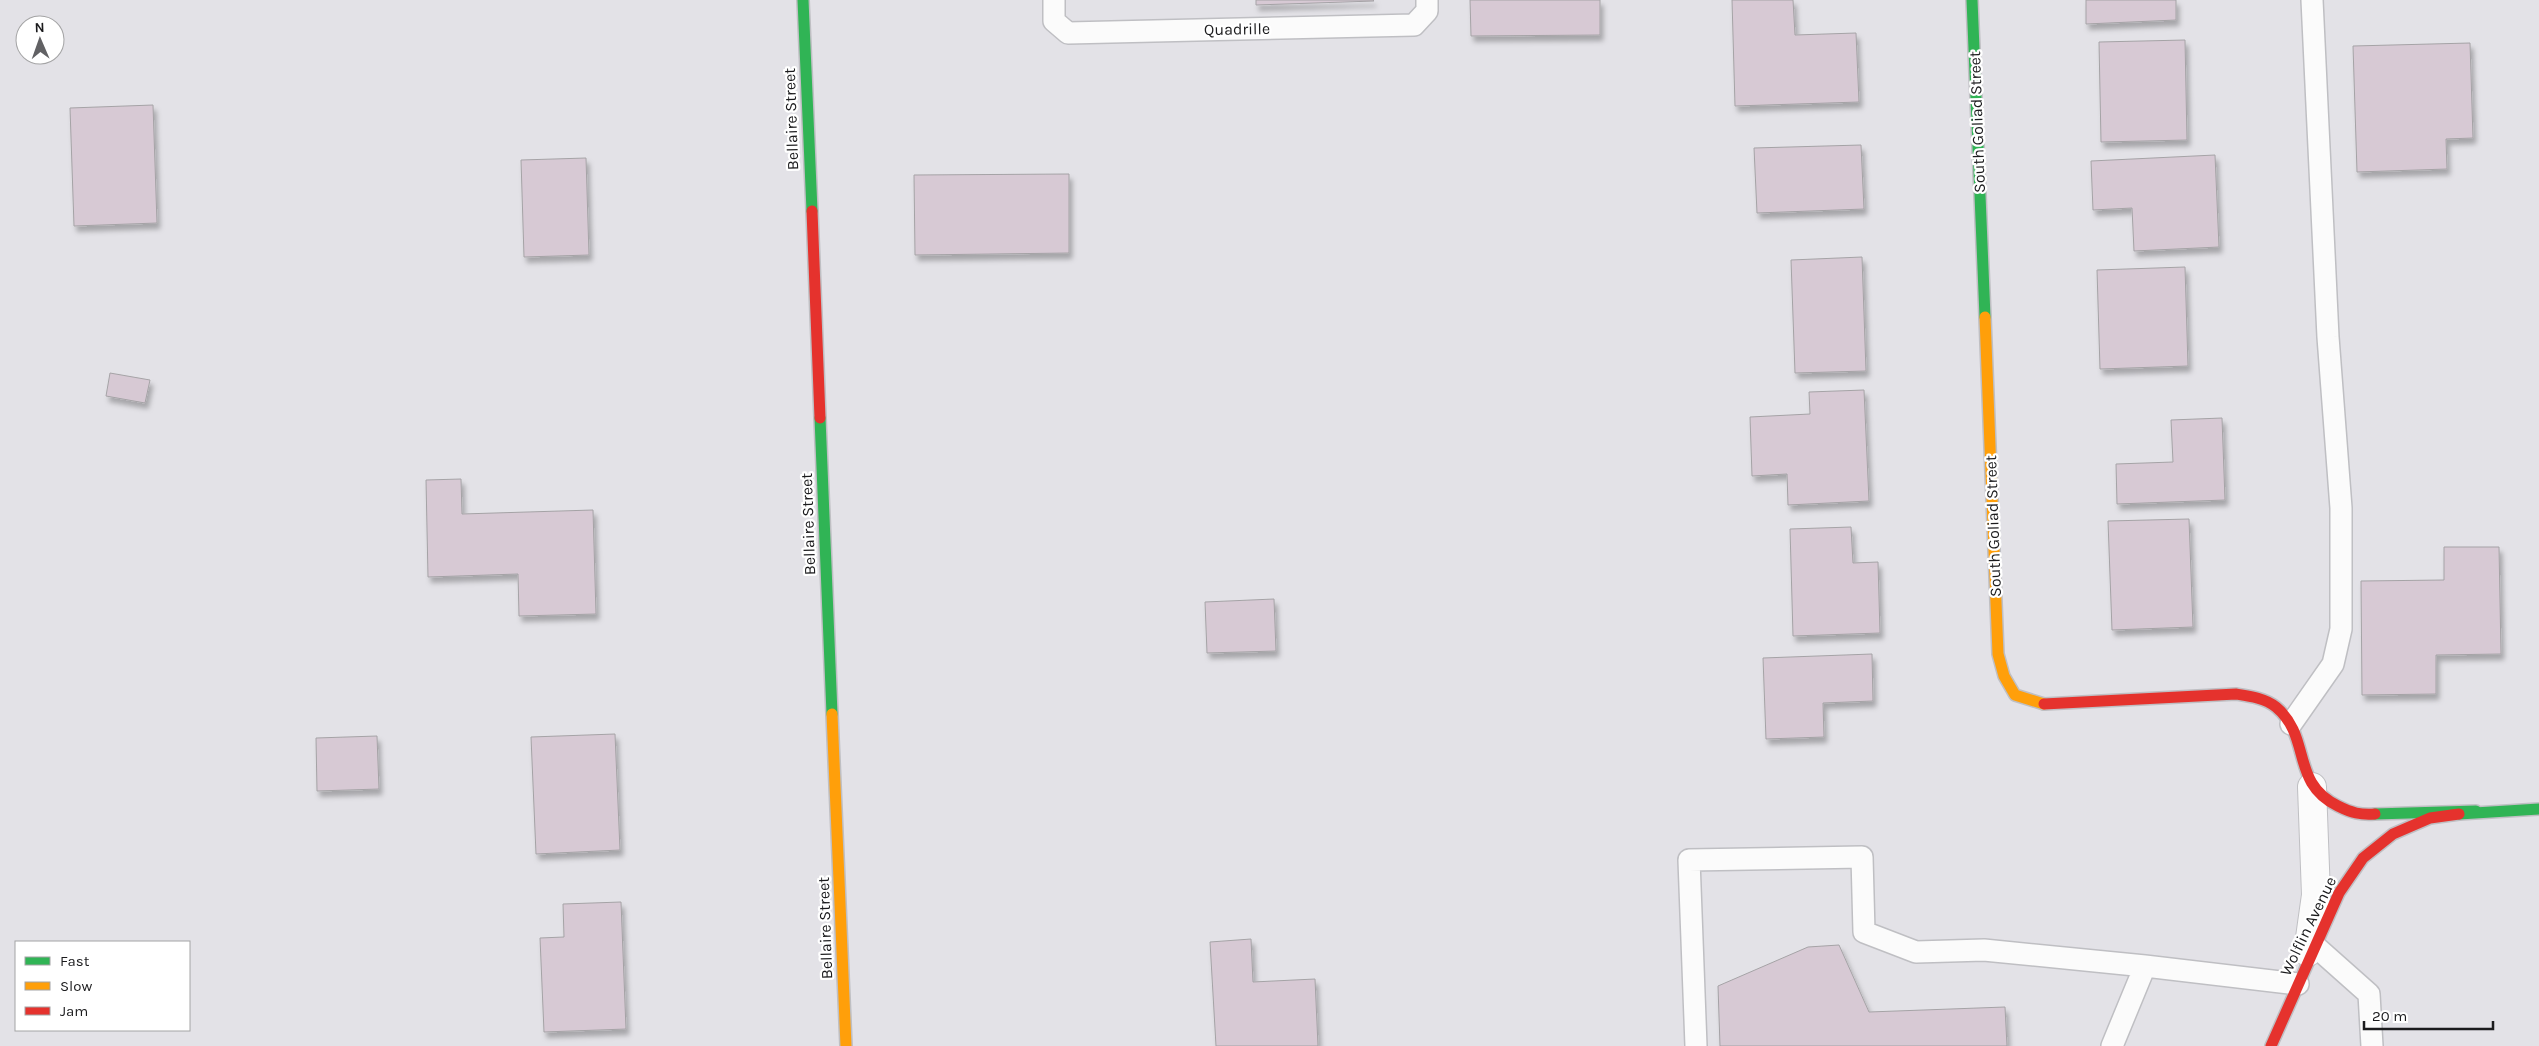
<svg xmlns="http://www.w3.org/2000/svg" width="2539" height="1046" viewBox="0 0 2539 1046" font-family="Karla,sans-serif">
<style>
.building{fill:#d7c9d4;stroke:#a5a3a6;filter:url(#shadow)}
.lines{fill:none;stroke-linecap:round;stroke-linejoin:round}
.lane-casing{stroke:#bfbfc3;stroke-width:24}
.street-casing{stroke:#bfbfc3;stroke-width:30}
.fast-casing{stroke:#bfbfc3;stroke-width:14}
.slow-casing{stroke:#bfbfc3;stroke-width:14}
.jam-casing{stroke:#bfbfc3;stroke-width:14}
.lane{stroke:#fbfbfb;stroke-width:21}
.street{stroke:#fbfbfb;stroke-width:28}
.fast{stroke:#30b455;stroke-width:11}
.slow{stroke:#ff9f0a;stroke-width:11}
.jam{stroke:#e5322d;stroke-width:11}
.labels{text-anchor:middle;dominant-baseline:central;stroke-width:4.5;stroke-linejoin:round;paint-order:stroke}
.street-label{font-size:16px;fill:#1b1b1d;stroke:#fff}
</style>
<defs>
<filter id="shadow"><feDropShadow dx="3" dy="5.5" stdDeviation="2.5" flood-color="#0004"/></filter>
</defs>
<rect width="100%" height="100%" fill="#e3e2e7"/>
<path class="building" d="M1256 0H1373L1374 1 1256 5Z
M1470 0H1600V35L1471 36Z
M1732 0H1793L1795 35 1856 33 1859 102 1735 106Z
M2086 0H2176V20L2086 24Z
M2185 40 2187 140 2101 142 2099 42Z
M2470 43 2473 138 2446 139 2447 169 2357 172 2353 46Z
M153 105 157 223 74 226 70 108Z
M1861 145 1864 209 1757 213 1754 148Z
M2215 155 2219 247 2134 251 2132 208 2093 210 2091 161Z
M586 158 589 255 524 257 521 160Z
M1069 174V253L915 255 914 175Z
M1862 257 1866 371 1795 373 1791 260Z
M2185 267 2188 366 2100 369 2097 270Z
M110 373 150 380 145 403 106 396Z
M1864 390 1869 501 1788 505 1787 474 1752 476 1750 417 1810 414 1809 392Z
M2222 418 2225 500 2117 504 2116 464 2173 462 2171 420Z
M461 479 462 514 593 510 596 614 519 616 518 574 428 577 426 480Z
M2189 519 2193 627 2112 630 2108 521Z
M1851 527 1853 563 1878 562 1880 633 1793 636 1790 529Z
M2444 547H2499L2501 654 2436 655V694L2362 695 2361 581 2444 580Z
M1274 599 1276 651 1207 653 1205 602Z
M1872 654 1873 701 1823 703 1824 737 1766 739 1763 658Z
M615 734 620 850 536 854 531 737Z
M377 736 379 789 317 791 316 738Z
M621 902 626 1029 544 1032 540 938 564 937 563 904Z
M1251 939 1253 982 1315 979 1318 1046H1216L1210 942Z
M1839 945 1869 1012 2005 1007 2007 1046H1720L1718 986 1808 947Z"/>
<g class="lines">
<g class="lane-casing">
<path id="lane" d="M1054 0V21L1068 33 1414 25 1427 11V0
M2291 724 2333 664 2341 629V508L2328 337 2312 0
M2315 946 2369 994 2372 1046
M1696 1046 1689 860 1862 857 1864 932 1916 952 1984 950 2145 966 2298 984
M2112 1046 2145 966"/>
</g>
<g class="street-casing">
<path id="street" d="M2308 952 2316 895 2312 787"/>
</g>
<g class="fast-casing">
<path id="fast" d="M803 0 812 211
M1972 0 1985 317
M820 418 832 714
M2375 814 2476 811
M2459 814 2539 809"/>
</g>
<g class="slow-casing">
<path id="slow" d="M1985 317 1998 654 2004 676 2015 695 2044 704
M832 714 846 1046"/>
</g>
<g class="jam-casing">
<path id="jam" d="M812 211 820 418
M2044 704 2236 694C2249 696 2265 698 2276 707 2312 737 2290 783 2338 806 2352 813 2360 815 2375 814
M2271 1046 2339 893 2363 858 2393 834 2430 818 2459 814"/>
</g>
<use href="#lane" class="lane"/>
<use href="#street" class="street"/>
<use href="#fast" class="fast"/>
<use href="#slow" class="slow"/>
<use href="#jam" class="jam"/>
</g>
<g class="labels">
<g class="street-label">
<text transform="translate(1237 29) rotate(-1)">Quadrille</text>
<text transform="translate(791 119) rotate(-92)">Bellaire Street</text>
<text transform="translate(1977 122) rotate(-92)">South Goliad Street</text>
<text transform="translate(808 524) rotate(-92)">Bellaire Street</text>
<text transform="translate(1993 526) rotate(-92)">South Goliad Street</text>
<text transform="translate(2308 926) rotate(-64)">Wolflin Avenue</text>
<text transform="translate(825 928) rotate(-92)">Bellaire Street</text>
</g>
</g>
<rect x="15" y="941" width="175" height="90" fill="#ffffff" stroke="#a4a4a5"/>
<rect x="25" y="957" width="25" height="8" fill="#30b455" stroke="#a4a4a5"/>
<text x="60" y="966" font-size="15" fill="#1b1b1d">Fast</text>
<rect x="25" y="982" width="25" height="8" fill="#ff9f0a" stroke="#a4a4a5"/>
<text x="60" y="991" font-size="15" fill="#1b1b1d">Slow</text>
<rect x="25" y="1007" width="25" height="8" fill="#e5322d" stroke="#a4a4a5"/>
<text x="60" y="1016" font-size="15" fill="#1b1b1d">Jam</text>
<g transform="translate(40 40) rotate(358)"><circle r="24" fill="#ffffff" stroke="#a4a4a5"/>
<path d="M0-4L9 19L0 12L-9 19Z" fill="#616164"/>
<text y="-8" font-size="14" font-weight="bold" text-anchor="middle" fill="#1b1b1d">N</text>
</g>
<path d="M2364 1021v8h129v-8" fill="none" stroke="#1b1b1d" stroke-width="2.5"/>
<text x="2372" y="1021" font-size="15" fill="#1b1b1d" stroke="#ffffff" stroke-width="4" paint-order="stroke">20 m</text>
</svg>
